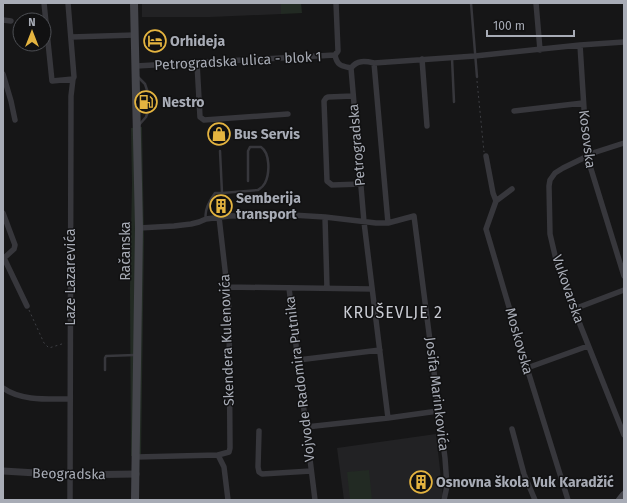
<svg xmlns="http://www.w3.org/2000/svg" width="627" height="503" viewBox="0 0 627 503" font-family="'Fira Sans',sans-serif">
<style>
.built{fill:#222224}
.green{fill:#222a23}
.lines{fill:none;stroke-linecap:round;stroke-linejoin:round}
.path{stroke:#3d3e43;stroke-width:1;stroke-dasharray:2 3;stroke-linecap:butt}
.service{stroke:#37373c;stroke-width:2.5}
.minor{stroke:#37373c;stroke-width:5.5}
.tertiary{stroke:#37373c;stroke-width:7}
.secondary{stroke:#45464c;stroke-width:8}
.labels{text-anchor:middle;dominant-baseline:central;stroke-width:3;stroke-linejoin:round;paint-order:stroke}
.poi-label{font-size:14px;font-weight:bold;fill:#a8acb6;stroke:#111112;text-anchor:start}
.street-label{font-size:14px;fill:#a8acb6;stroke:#111112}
.quarter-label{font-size:16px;letter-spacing:1px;fill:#c9cbd3;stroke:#111112}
</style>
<rect width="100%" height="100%" fill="#161617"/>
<path class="built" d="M142 3H281V14L210 17H142Z
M436 434 443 496 440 499 432 500H344L337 448Z"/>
<path class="green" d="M281 3H301L302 13 281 14Z
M142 127 144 238 141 456H131L130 289 132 183 131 128Z
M369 470 372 500H350L347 472Z"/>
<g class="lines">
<path class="path" d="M477 81 484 152
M29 310 44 343 49 348 65 343"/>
<path class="service" d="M471 3 477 77
M452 58 454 102
M138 77 145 84 148 93
M139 125 146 117 148 111
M222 193 258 190C261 188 263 187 265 183 270 173 270 153 261 147H250L248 151V181
M206 219C204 211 210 200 215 193H222L220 151
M105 370V358L106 356 135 355"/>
<path class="minor" d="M44 3 52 81 73 79
M68 3 74 77 73 79 71 96 70 500
M536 3 540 50
M3 20 11 21
M71 37 135 35
M580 45 587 156 624 276
M335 55 338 51 336 3
M335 55C337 66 342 66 351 68
M422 59 427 126
M197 63 200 117 204 120 288 114
M374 63 388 223
M136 66 335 55
M3 74 11 101 15 120
M353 96 328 97 326 98 324 101 327 181 332 185 361 184
M514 111 583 103
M624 143 596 152 563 168 555 173 550 180 549 186 550 234 557 264 581 327 624 435
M486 156 493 193 496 201
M512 189 496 201 486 229 527 368 568 500
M3 213 15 245 14 249 3 259
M325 217 327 288
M139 228 174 226 191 224 199 222 206 219 229 216 292 215 325 217 376 223H388L414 216 445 458 447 486 444 500
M4 258 27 306
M227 287 372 289
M289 288 315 500
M574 309 624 290
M298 360 380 350
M527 368 588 346
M3 388C21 401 48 399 70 399
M388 418 438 411
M306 427 388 418 364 222 351 68C357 60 365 61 374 63L475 56 580 45 624 42
M512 429 524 474 535 500
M259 431 258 467 259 472 262 474 311 471
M218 455 229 452 230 448 229 310 227 287 219 217
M136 457 218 455 224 467 228 500"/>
<path class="tertiary" d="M3 471 70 475 136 474"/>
<path class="secondary" d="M134 3 139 228 135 500
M620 500 624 495"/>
</g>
<defs>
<g id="hotel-ring" transform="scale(1.15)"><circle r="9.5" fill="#111112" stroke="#e4b440" stroke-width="1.5"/><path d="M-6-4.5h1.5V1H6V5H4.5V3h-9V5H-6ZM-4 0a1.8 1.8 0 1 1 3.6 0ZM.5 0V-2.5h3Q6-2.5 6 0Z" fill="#e4b440"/></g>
<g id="fuel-ring" transform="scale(1.15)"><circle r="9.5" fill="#111112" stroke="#e4b440" stroke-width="1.5"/><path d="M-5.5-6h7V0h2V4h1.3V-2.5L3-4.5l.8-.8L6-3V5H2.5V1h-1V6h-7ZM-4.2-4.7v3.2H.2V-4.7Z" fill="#e4b440"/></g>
<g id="shop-ring" transform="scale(1.15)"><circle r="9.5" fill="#111112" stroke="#e4b440" stroke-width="1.5"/><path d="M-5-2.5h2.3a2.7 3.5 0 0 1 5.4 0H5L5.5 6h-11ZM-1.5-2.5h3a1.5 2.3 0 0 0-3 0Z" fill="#e4b440"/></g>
<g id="building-ring" transform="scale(1.15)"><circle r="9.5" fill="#111112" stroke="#e4b440" stroke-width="1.5"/><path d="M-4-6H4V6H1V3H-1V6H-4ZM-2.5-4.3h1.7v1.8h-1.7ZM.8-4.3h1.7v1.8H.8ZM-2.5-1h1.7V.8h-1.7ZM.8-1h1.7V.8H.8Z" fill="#e4b440"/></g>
</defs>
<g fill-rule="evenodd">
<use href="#hotel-ring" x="155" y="41"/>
<use href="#fuel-ring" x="146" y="102"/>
<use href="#shop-ring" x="219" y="134"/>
<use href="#building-ring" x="221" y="206"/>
<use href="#building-ring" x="421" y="482"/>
</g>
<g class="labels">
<g class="poi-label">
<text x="170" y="41">Orhideja</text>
<text x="162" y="102">Nestro</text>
<text x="234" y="134">Bus Servis</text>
<text x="236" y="198">Semberija<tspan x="236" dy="16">transport</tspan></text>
<text x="436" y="482">Osnovna škola Vuk Karadžić</text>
</g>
<g class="street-label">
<text transform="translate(238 61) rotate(-3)">Petrogradska ulica - blok 1</text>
<text transform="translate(587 139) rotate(83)">Kosovska</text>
<text transform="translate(357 145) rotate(-95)">Petrogradska</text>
<text transform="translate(125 251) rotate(-90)">Račanska</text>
<text transform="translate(70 277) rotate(-90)">Laze Lazarevića</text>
<text transform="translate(568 289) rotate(71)">Vukovarska</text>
<text transform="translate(227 340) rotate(-92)">Skendera Kulenovića</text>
<text transform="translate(519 341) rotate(74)">Moskovska</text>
<text transform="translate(300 379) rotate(-97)">Vojvode Radomira Putnika</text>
<text transform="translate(437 394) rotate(83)">Josifa Marinkovića</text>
<text transform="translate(69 474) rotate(1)">Beogradska</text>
</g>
<g class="quarter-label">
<text x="393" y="312">KRUŠEVLJE 2</text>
</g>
</g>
<rect width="627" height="503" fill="none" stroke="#a8acb6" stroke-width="8"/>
<g transform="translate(32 32)"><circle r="19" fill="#111112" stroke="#4d4f54"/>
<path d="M0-3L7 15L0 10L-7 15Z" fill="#e4b440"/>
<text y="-6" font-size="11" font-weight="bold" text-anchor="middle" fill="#a8acb6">N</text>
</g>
<path d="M487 30v6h87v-6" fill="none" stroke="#a8acb6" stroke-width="2"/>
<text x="493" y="30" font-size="12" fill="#a8acb6" stroke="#111112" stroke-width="3" paint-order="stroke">100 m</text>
</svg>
